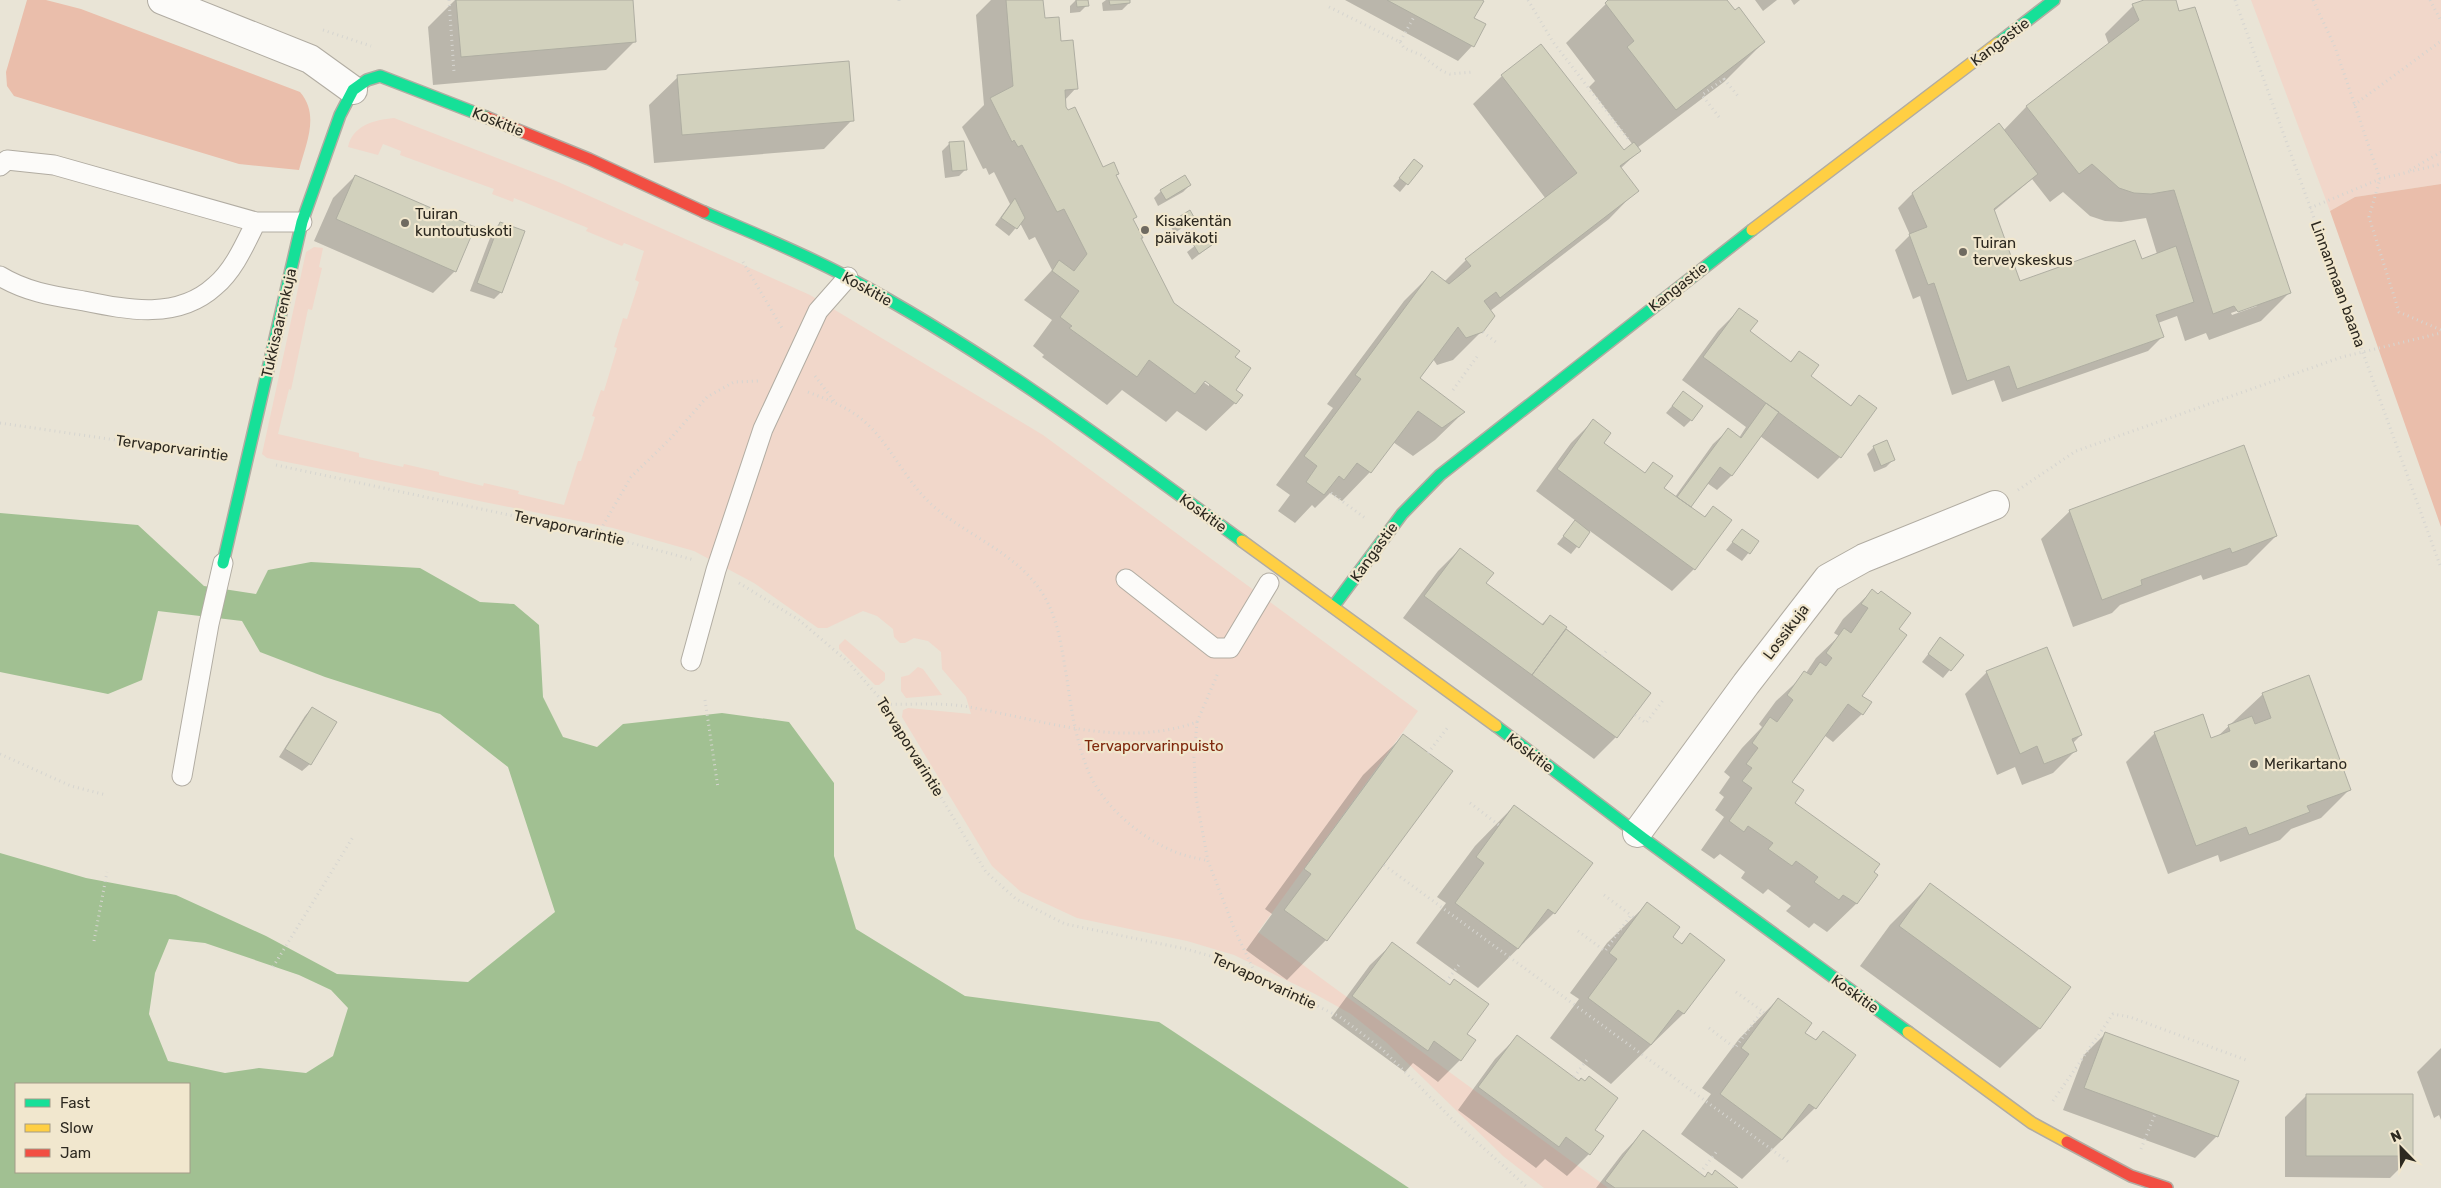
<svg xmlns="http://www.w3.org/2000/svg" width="2441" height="1188" viewBox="0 0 2441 1188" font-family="Rubik,sans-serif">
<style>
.green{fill:#f1d7ca}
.forest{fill:#eabeab}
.water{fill:#a1c092;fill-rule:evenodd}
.shadow{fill:#0003;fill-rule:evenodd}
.building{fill:#d2d1bd;stroke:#afaea2}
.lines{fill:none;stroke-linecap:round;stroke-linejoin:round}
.lane-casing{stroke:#b1aca2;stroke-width:21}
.street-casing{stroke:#b1aca2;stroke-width:30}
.fast-casing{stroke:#b1aca2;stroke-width:14}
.slow-casing{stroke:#b1aca2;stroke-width:14}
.jam-casing{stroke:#b1aca2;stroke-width:14}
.path{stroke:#d6d5d0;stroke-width:3;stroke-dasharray:1 4;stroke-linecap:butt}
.lane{stroke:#fcfbf9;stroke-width:19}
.street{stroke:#fcfbf9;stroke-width:28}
.fast{stroke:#16e098;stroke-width:11}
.slow{stroke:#ffcf43;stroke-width:11}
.jam{stroke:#f24e42;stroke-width:11}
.poi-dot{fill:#6f6a60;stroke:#f1e7ce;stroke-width:2}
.labels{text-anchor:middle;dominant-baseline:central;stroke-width:4.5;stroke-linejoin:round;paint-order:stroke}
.street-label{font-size:15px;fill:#2d2920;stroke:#f1e7ce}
.poi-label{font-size:15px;fill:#2d2920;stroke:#f1e7ce;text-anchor:start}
.park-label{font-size:15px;fill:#7f280c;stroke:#f1e7ce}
</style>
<rect width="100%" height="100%" fill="#e9e4d6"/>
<path class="green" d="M2251 0H2441V184L2355 197 2330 211Z
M394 118 556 181 810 295 1043 435 1418 711 1258 932 1608 1188H1544L1503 1156 1386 1042 1351 1014 1315 994 1234 955 1187 941 1077 918 1021 892 992 866 902 717 903 710 908 708 971 714 966 697 942 669 941 652 928 641 914 638 905 643H900L894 637 893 629 877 616 863 611 827 628H818L754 583 694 551 613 528 267 458 262 454 306 252 314 247 323 248 319 267 322 268 312 310 308 309 291 390 289 389 278 434 359 453V457L403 467 404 464 439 472V475L483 486 484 483 519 491 518 494 564 505 578 461H581L595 417 592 416 601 390 604 391 617 348 614 347 623 318 627 319 639 282 635 280 644 251 624 243 622 246 586 231 588 228 514 198 513 202 492 194 494 189 400 155 401 151 383 144 378 155 348 147C353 125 374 120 394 118Z
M845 639 885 673V680L879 685H875L839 649V645Z
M918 667 923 669 942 695 906 698 901 691V677L909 675Z"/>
<path class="forest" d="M27 0H46L81 9 300 92C320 115 306 143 299 170L239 164 14 96 7 86 6 72Z
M2441 184V527L2330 211 2355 197Z"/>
<path class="water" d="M0 513 138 525 204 586 256 594 268 570 311 562 420 568 480 602 514 604 539 625 543 697 563 737 597 747 623 724 722 713 789 722 834 783V856L856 929 965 996 1159 1022 1409 1188H0V853L86 878 176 895 266 936 337 974 468 982 555 912 508 767 440 714 325 677 260 652 242 621 158 611 142 680 108 694 0 672ZM169 939 205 943 299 975 331 990 348 1008 333 1056 306 1073 259 1068 225 1073 168 1061 149 1014 155 973ZM16 1084H189V1172H16Z"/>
<path class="shadow" d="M455 0H632L635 41 606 70 433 85 428 27Z
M991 0H1029L1059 42 1076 88 1064 101 1065 107 1102 169 1118 174 1115 176 1136 216 1132 220 1140 239 1173 304 1234 357 1235 403 1206 431 1177 411 1166 422 1122 390 1107 405 1042 357 1044 355 1033 346 1052 320 1024 300 1052 270 1035 237 1029 240 1020 223 1009 236 995 225 1010 204 994 172 989 175 986 168 983 169 962 127 984 105 976 15ZM1200 377 1209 383V386L1199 379Z
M1076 0H1087V5L1080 12 1070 13V6Z
M1106 0H1129V3L1122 10 1103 11 1102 3Z
M1345 0H1480L1473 18 1484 24 1472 46 1458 61Z
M1610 0H1725L1764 42 1724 82 1637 148 1639 151 1620 169 1637 190 1609 219 1490 311 1482 331 1453 360 1437 365 1433 359 1419 379 1464 412 1435 440 1413 456 1393 442 1370 472 1342 501 1330 493 1315 508 1312 505 1295 523 1278 511 1290 495 1276 485 1333 408 1327 404 1404 301 1432 273 1444 282 1466 260 1546 199 1473 104 1502 76 1623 152 1633 145 1589 87 1595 81 1566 43Z
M1755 0H1777L1763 11Z
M1791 0H1800L1794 5Z
M2148 0H2175L2290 292 2261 321 2209 340 2206 333 2185 341 2177 316 2158 323 2163 336 2148 351 2002 402 1994 380 1952 395 1920 296 1913 299 1895 250 1910 235 1898 208 1913 193 2003 131 2026 107 2109 45 2105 34 2133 6ZM2032 179 2050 202 2063 192 2090 216 2105 221 2121 222 2146 218 2157 254 2142 260 2019 282 1994 211ZM2257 304V306L2232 315 2231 313Z
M678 77 852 120 824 149 654 163 649 105Z
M949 144 966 169 959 176 945 178 942 151Z
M1414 161 1421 167 1400 192 1393 186Z
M355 176 474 228 455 271 433 293 314 241 333 198Z
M1185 177 1190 185 1183 192 1158 206 1154 198 1161 191Z
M1189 212 1194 219 1175 233 1170 226Z
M500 223 501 292 494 299 470 291 493 230Z
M1206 237 1211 245 1192 260 1187 252Z
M1740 309 1748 332 1790 362 1799 352 1809 376 1850 406 1860 397 1840 457 1818 479 1760 436 1732 475 1717 490 1707 483 1689 508 1703 518 1713 508 1694 569 1672 591 1590 531 1571 554 1557 544 1576 521 1536 491 1571 443 1593 421 1602 443 1644 474 1653 464 1663 488 1675 497 1713 444 1728 430 1739 438 1746 427 1682 380 1718 331Z
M1683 393 1691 420 1684 427 1666 413Z
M1874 447 1893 460 1886 467 1874 472 1867 454Z
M2070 511 2276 536 2247 565 2203 580 2201 575 2120 605 2112 613 2073 627 2041 539Z
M1742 530 1757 542 1742 561 1726 550Z
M1460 549 1484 583 1541 625 1550 616 1649 693 1616 737 1594 759 1403 618 1438 571Z
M1872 591 1897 630 1861 696 1862 714 1833 742 1824 735 1790 782 1793 803 1877 875 1856 904 1827 932 1814 923 1809 928 1786 911 1791 906 1768 889 1763 894 1741 878 1745 872 1720 854 1714 859 1701 850 1724 817 1715 810 1724 797 1719 793 1730 777 1724 772 1742 748 1762 727 1759 724 1776 701 1806 673 1816 658 1839 636 1834 633 1843 619Z
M1940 639 1962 655 1943 678 1922 662Z
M1987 672 2081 735 2072 744 2075 751 2053 773 2022 785 2015 767 1997 775 1965 694Z
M2263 694 2350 789 2321 818 2291 829 2280 840 2220 862 2218 855 2168 874 2126 762 2155 733 2211 740 2217 737Z
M312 708 335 722 310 764 302 771 279 757 305 716Z
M1403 736 1451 771 1326 940 1287 980 1246 950 1272 914 1265 909 1363 775Z
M1514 806 1591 863 1554 913 1478 988 1416 943 1446 903 1437 897 1475 846Z
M1930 885 2069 987 2039 1029 2000 1068 1860 966 1890 925Z
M1647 904 1671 937 1681 944 1690 935 1723 960 1683 1014 1611 1084 1550 1038 1579 999 1570 993 1607 943Z
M1392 944 1466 1034 1460 1060 1438 1082 1413 1063 1405 1072 1331 1018 1370 965Z
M1778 999 1803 1033 1814 1041 1823 1032 1854 1055 1815 1108 1742 1179 1681 1134 1711 1094 1702 1088 1739 1039Z
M2106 1033 2217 1136 2195 1158 2063 1110 2084 1055Z
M1517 1037 1593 1130 1589 1154 1567 1176 1545 1159 1536 1168 1458 1110 1495 1059Z
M2441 1048V1120L2439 1115 2434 1118 2417 1072Z
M2307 1095 2412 1156 2390 1178 2285 1177V1117Z
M1643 1132 1704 1178 1708 1174 1736 1188H1596L1622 1154Z"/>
<path class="building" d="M456 0H633L636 42 461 57Z
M1006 0H1043L1045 18 1059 17 1061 41 1073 40 1078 89 1065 90 1066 107 1068 110 1075 107 1103 167 1114 162 1119 174 1116 175 1137 217 1133 219 1143 238H1141L1174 303 1240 351 1235 357 1251 368 1236 390 1243 395 1236 404 1205 381 1195 394 1149 360 1137 377 1069 328 1072 326 1060 317 1079 291 1052 271 1059 260 1074 271 1087 254 1064 209 1057 212 1022 145 1018 147 1014 140 1012 142 990 98 1013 86Z
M1076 0H1088L1089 6 1077 7Z
M1109 0H1130V3L1110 5Z
M1387 0H1482L1484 1 1474 18 1486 24 1474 47Z
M1608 0H1727L1735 10 1739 7 1765 42 1676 110 1627 47 1634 41 1605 3Z
M2144 0H2176L2179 11 2195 7 2291 293 2238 312 2234 306 2213 314 2174 190 2151 194 2134 193 2119 188 2092 164 2079 174 2026 106 2139 20 2132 4Z
M1541 44 1624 150 1634 142 1641 151 1620 166 1639 191 1500 298 1496 292 1484 301 1495 316 1483 332 1466 338 1458 327 1420 378 1465 412 1442 428 1418 411 1371 473 1357 463 1344 480 1339 476 1324 495 1306 482 1317 466 1304 456 1361 379 1355 375 1432 271 1449 284 1471 266 1465 259 1577 173 1501 75Z
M849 61 854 121 682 135 677 75Z
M1999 123 2038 174 1994 209 2020 281 2135 240 2142 259 2176 246 2194 302 2156 315 2164 337 2017 389 2009 366 1967 381 1934 283 1928 285 1909 234 1927 227 1912 193Z
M964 141 967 170 952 171 949 142Z
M1414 159 1423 166 1408 185 1399 178Z
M355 175 475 227 456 272 336 219Z
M1185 175 1191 185 1166 200 1160 190Z
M1015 198 1025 218 1017 229 1001 218Z
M1190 210 1195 219 1182 227 1177 218Z
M500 222 525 231 502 293 477 283Z
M1206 236 1212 245 1199 254 1193 244Z
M1739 308 1758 321 1750 331 1791 362 1799 351 1819 365 1811 376 1851 406 1859 395 1877 408 1841 458 1703 357Z
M1683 391 1703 406 1692 421 1672 406Z
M1766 403 1779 412 1732 476 1720 467 1691 507 1677 497 1728 428 1741 438Z
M1593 419 1611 433 1604 443 1645 473 1653 462 1673 476 1664 488 1691 507 1705 517 1713 506 1732 520 1695 570 1557 469Z
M1887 440 1895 460 1881 466 1873 446Z
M2244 445 2277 536 2232 553 2230 548 2141 580 2142 585 2102 600 2069 510Z
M1575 520 1590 532 1579 548 1563 536Z
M1742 529 1759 541 1750 554 1732 542Z
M1460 548 1494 573 1486 583 1543 625 1550 615 1567 627 1532 675 1424 596Z
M1872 589 1878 594 1881 591 1911 613 1899 629 1907 635 1862 696 1872 702 1863 715 1848 704 1792 782 1804 790 1795 803 1880 864 1874 872 1878 875 1857 904 1843 895 1839 900 1814 882 1818 877 1796 861 1792 866 1768 849 1773 843 1748 826 1744 832 1729 821 1752 788 1742 781 1752 768 1746 764 1758 748 1752 743 1770 717 1777 722 1793 700 1787 695 1804 671 1811 675 1820 662 1826 666 1832 658 1826 653 1844 628 1851 633 1868 608 1861 604Z
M1566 629 1651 693 1617 738 1532 675Z
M1940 637 1964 655 1951 671 1928 654Z
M2047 647 2082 735 2072 739 2077 751 2044 764 2037 746 2020 754 1986 671Z
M2309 675 2351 790 2307 806 2310 812 2249 835 2246 827 2196 846 2154 732 2203 714 2211 738 2230 731 2228 725 2252 716 2255 724 2271 718 2262 693Z
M312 707 337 722 311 765 285 749Z
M1403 734 1453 771 1327 941 1284 910 1311 874 1304 869Z
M1514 805 1593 863 1555 914 1548 909 1518 949 1455 903 1484 863 1476 857Z
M1930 883 2071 987 2040 1029 1899 926Z
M1647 902 1680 927 1673 937 1682 944 1690 933 1725 960 1684 1014 1678 1010 1651 1045 1588 998 1617 959 1609 953Z
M1392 942 1450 985 1454 979 1489 1004 1467 1034 1476 1040 1461 1061 1434 1041 1428 1051 1352 996Z
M1778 998 1812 1023 1805 1033 1816 1040 1823 1031 1856 1055 1816 1109 1809 1104 1782 1140 1720 1094 1749 1054 1741 1048Z
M2105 1032 2239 1081 2218 1137 2084 1088Z
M1517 1035 1579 1081 1581 1078 1585 1081 1589 1076 1618 1098 1595 1130 1604 1136 1590 1155 1566 1137 1559 1147 1478 1087Z
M2306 1094H2413V1156H2306Z
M1643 1130 1705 1177 1708 1172 1712 1175 1715 1170 1738 1188H1615L1605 1181Z"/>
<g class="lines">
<g class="lane-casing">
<path id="lane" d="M0 166 7 160 54 165 256 222H302
M0 276C26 292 54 296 84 301 128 310 178 320 215 286 234 270 245 244 256 222
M1126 579 1214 648H1230L1269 583
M691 661 716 570 763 429 818 311 848 277
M182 776 209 624 223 563"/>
</g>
<g class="street-casing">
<path id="street" d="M162 0 310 59 353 90
M1637 833 1746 684 1828 578 1864 558 1995 505"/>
</g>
<g class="fast-casing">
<path id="fast" d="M1998 43 2054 0
M704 212C752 233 803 253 849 278 988 352 1115 448 1242 541
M223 563 302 222 340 115 353 90 367 80 380 76 486 117
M1333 607 1402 514 1440 475 1752 230
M1496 726 1643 838 1908 1032"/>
</g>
<g class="slow-casing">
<path id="slow" d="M1752 230 1998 43
M1242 541 1496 726
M1908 1032 2032 1123 2067 1142"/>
</g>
<g class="jam-casing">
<path id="jam" d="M486 117 589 159 704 212
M2067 1142 2131 1176 2167 1188"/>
</g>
<path class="path" d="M449 0 454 72
M899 0V3
M1528 0 1553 42 1628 139
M2235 0 2441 568
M2313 0 2335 47 2380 179 2369 217 2399 312 2441 330
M2430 0 2441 21
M1329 7 1400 42 1415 15
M323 30 371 46
M1400 42 1404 48 1421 55 1442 71 1450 74 1472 72
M1724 79 1738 96
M2354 105 2441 41
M1719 117 1702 95 1724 79 1722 75
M2410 170 2441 152
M2310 208 2380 179 2441 164
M743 262 782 328
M1483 332 1497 343
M815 376 834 401
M1453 390 1479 354
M808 392C826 399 843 405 859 417 889 440 903 478 931 504 966 536 1019 553 1044 596 1059 621 1062 651 1067 679 1071 709 1076 739 1087 768 1101 805 1141 839 1178 853 1188 857 1198 858 1208 861
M0 423 218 455
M276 465 598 534 694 560
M2018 490 2076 451 2342 357 2441 333
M1331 493 1365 518
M598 534 631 477 671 438 707 397 734 382 758 381
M739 583 799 620 847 661 885 704 986 872 1016 899 1065 924 1186 949 1221 959 1340 1017 1382 1049 1459 1126 1528 1188
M1602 656 1608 649
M705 700 718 788
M886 704C913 705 943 702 969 707 1043 720 1122 749 1197 722L1218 673
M1635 715 1646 723 1664 699
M1197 722 1194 757 1196 797 1208 861 1234 928 1256 975
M1428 753 1448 727
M0 754 71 786 106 795
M1470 803 1499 825
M1384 865 1790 1163
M1604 895 1631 915
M1578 931 1605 951 1631 915 1634 918
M94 941 107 872
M273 967 353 837
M1446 982 1461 962
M1736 992 1762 1011
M1709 1028 1735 1048 1762 1011 1766 1014
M1574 1077 1589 1057
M2053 1101 2113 1014 2130 1017 2246 1060
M2141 1149 2155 1114
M1700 1173 1717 1151"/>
<use href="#lane" class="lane"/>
<use href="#street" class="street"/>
<use href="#fast" class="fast"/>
<use href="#slow" class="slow"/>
<use href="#jam" class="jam"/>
</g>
<g class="poi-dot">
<circle cx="405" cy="223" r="5"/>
<circle cx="1145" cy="230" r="5"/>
<circle cx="1963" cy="252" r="5"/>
<circle cx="2254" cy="764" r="5"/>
</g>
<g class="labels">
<g class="street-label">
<text transform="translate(2000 42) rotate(-37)">Kangastie</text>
<text transform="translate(498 122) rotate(22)">Koskitie</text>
<text transform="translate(2338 284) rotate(70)">Linnanmaan baana</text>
<text transform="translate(1678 287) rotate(-38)">Kangastie</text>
<text transform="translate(867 289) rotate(29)">Koskitie</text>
<text transform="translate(279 323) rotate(-77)">Tukkisaarenkuja</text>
<text transform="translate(172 448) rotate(8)">Tervaporvarintie</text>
<text transform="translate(1203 513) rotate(36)">Koskitie</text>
<text transform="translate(569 528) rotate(13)">Tervaporvarintie</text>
<text transform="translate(1374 552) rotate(-54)">Kangastie</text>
<text transform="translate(1786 632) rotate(-53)">Lossikuja</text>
<text transform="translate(910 747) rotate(58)">Tervaporvarintie</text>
<text transform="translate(1530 753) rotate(37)">Koskitie</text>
<text transform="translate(1264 981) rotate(25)">Tervaporvarintie</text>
<text transform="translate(1855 994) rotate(36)">Koskitie</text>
</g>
<g class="poi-label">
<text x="415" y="214">Tuiran<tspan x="415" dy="17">kuntoutuskoti</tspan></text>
<text x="1155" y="221">Kisakentän<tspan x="1155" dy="17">päiväkoti</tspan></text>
<text x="1973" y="243">Tuiran<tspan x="1973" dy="17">terveyskeskus</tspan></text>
<text x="2264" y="764">Merikartano</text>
</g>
<g class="park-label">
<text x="1154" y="746">Tervaporvarinpuisto</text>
</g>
</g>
<rect x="15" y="1083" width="175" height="90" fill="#f1e7ce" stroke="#a39b88"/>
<rect x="25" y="1099" width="25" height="8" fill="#16e098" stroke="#a39b88"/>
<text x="60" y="1108" font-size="15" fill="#2d2920">Fast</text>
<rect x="25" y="1124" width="25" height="8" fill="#ffcf43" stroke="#a39b88"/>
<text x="60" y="1133" font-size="15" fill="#2d2920">Slow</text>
<rect x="25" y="1149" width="25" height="8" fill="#f24e42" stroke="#a39b88"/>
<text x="60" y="1158" font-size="15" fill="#2d2920">Jam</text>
<g transform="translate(2401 1148) rotate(337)" stroke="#f1e7ce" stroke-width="4" paint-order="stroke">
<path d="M0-4L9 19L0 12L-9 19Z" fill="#2d2920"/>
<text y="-8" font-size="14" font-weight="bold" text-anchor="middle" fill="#2d2920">N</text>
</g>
</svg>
